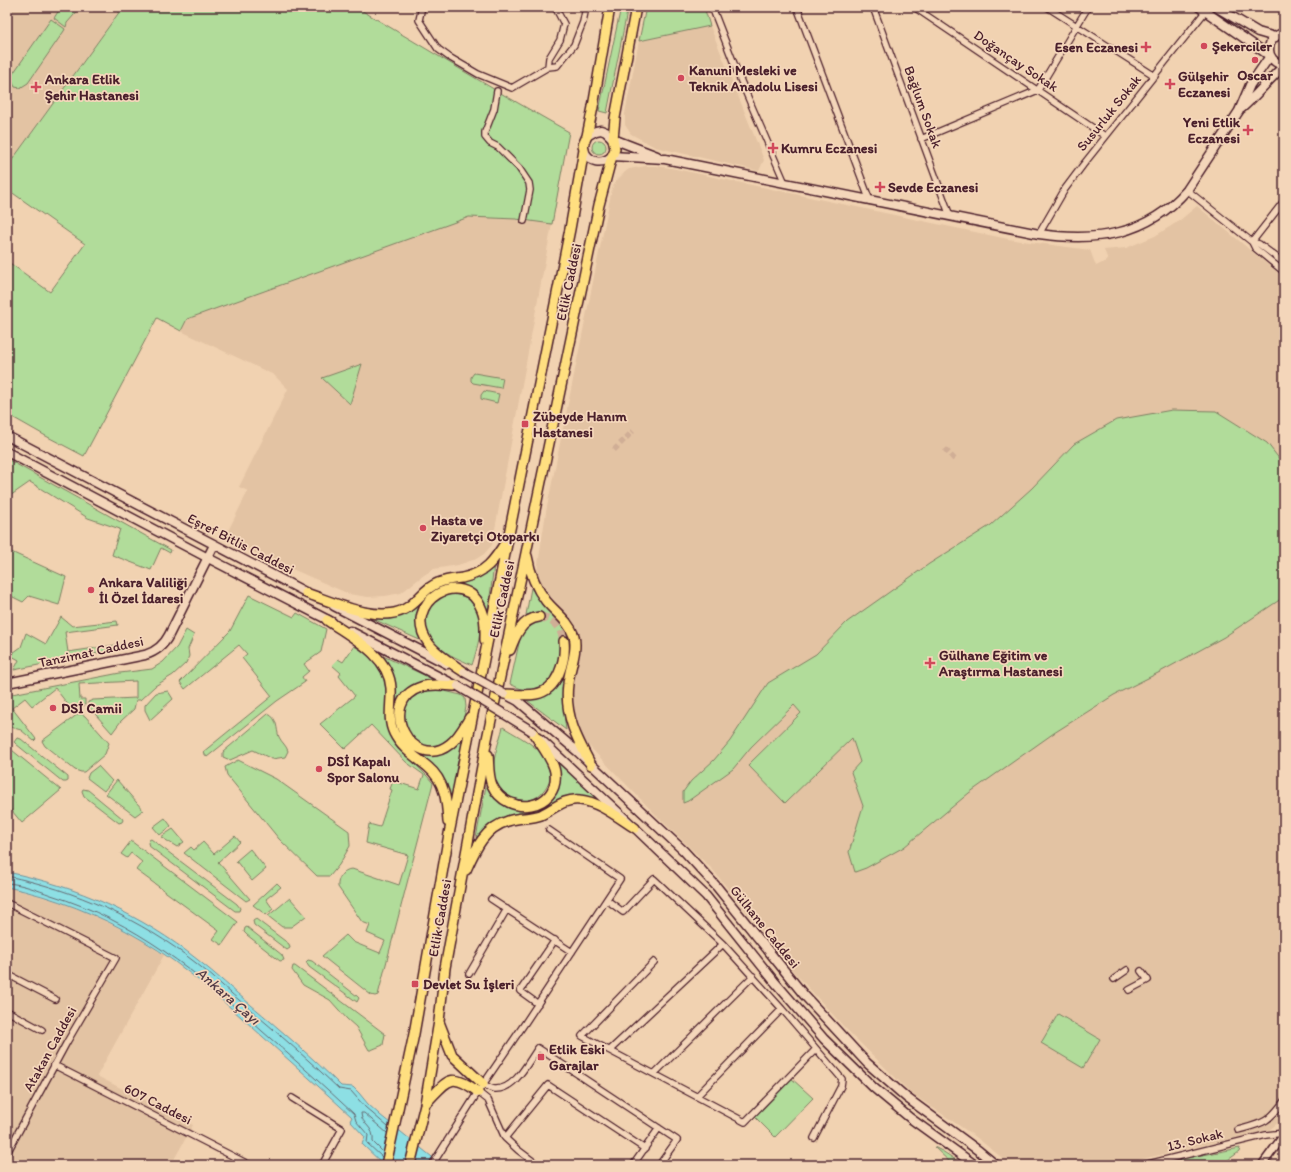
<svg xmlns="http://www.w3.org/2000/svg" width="1291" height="1172" viewBox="0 0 1291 1172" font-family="Itim,sans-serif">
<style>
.built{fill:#e3c3a3}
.green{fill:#b1dc9a;stroke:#7e7e62}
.water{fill:#8ddfe4;stroke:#72929a}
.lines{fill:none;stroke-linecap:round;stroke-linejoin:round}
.shore{stroke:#656c75;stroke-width:1}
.minor-tunnel{stroke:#d0ae96;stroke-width:5.5;stroke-dasharray:5.5 3;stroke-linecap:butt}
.primary-tunnel{stroke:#d0ae96;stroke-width:9;stroke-dasharray:9 4.5;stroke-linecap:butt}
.minor-casing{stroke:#4a1f2b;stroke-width:8}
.tertiary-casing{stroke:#4a1f2b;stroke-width:10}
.secondary-casing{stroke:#4a1f2b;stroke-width:11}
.primary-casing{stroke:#4a1f2b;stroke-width:12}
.minor{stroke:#f4d6ba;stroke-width:5.5}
.tertiary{stroke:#f4d6ba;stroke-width:7}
.secondary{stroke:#f4d6ba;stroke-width:8}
.primary{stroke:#ffdf80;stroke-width:9}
.secondary-bridge-casing{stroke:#4a1f2b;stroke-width:11;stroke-linecap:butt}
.secondary-bridge{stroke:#f4d6ba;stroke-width:8}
.poi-dot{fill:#d1495b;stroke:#f4d6ba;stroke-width:1.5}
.labels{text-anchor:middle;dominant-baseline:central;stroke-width:3.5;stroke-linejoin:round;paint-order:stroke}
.poi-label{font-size:14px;font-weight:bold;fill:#4a1f2b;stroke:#f4d6ba;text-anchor:start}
.street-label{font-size:14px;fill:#4a1f2b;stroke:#f4d6ba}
.water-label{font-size:15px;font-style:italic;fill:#543c47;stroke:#f4d6ba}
</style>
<rect width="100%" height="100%" fill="#f1d2b1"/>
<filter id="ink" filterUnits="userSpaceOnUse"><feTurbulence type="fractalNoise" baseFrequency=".025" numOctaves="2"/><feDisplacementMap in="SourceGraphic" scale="8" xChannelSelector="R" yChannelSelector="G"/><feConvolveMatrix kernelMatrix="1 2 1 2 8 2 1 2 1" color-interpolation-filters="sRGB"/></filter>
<g filter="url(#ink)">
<path class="built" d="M7 7H123L7 167Z
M710 26 764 160 759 171 655 147 631 134 625 125V114L639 41Z
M646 166H655L671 168 1008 239 1090 250 1096 266 1108 260 1104 250 1126 248 1155 236 1179 221 1197 206 1284 278V1118L1269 1130 1116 1165H1011L976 1137 911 1093 845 1028 794 972 713 870 657 816 586 743 579 730 574 714 573 694 577 654 575 633 569 617 543 588 537 571 546 512 612 189 616 181 625 172 629 169Z
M469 217 516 219 552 224 492 545 484 554 476 559 458 565 434 569 424 575 401 593 385 596 368 597 349 594 224 539 248 491 239 487 288 389 274 375 181 331 187 319Z
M7 887 63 903 86 912 123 930 143 941 164 955 97 1076 193 1125 171 1165H7Z"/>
<path class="green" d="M61 7H81L67 23 66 27 54 18Z
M123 7H356L497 91 569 132 552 224 516 219 469 217 187 319 181 331 157 318 84 456 44 435 7 414V261L50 292 85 244 7 189V167Z
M621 7H628L607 113 599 111Z
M646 7H704L710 26 639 41Z
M51 19 65 29 64 31 28 83 20 88 15 87 11 79 12 75Z
M592 147a7 7 0 1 1 14 0a7 7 0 1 1-14 0Z
M362 364 350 404 322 378Z
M474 373 503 378 501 388 473 383 471 381V377Z
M484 391 499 394 497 403 481 399V395Z
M1172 410 1216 411 1267 443 1284 465V597L1224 637 1160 672 1114 695 1054 733 969 793 904 847 866 868 855 872 849 852 863 806 851 772 860 762 852 738 785 803 748 765 801 713 794 705 751 747 733 769 688 801 683 803V792L691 781 714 760 730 741 768 683 816 654 847 622 929 564 991 525 1032 488 1074 444 1116 420Z
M7 459 171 550 170 553 161 548 151 570 112 555 120 529 88 518 30 482 7 498Z
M7 550 66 577 59 605 29 596 23 602 7 594Z
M494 565 488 612 485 604 476 594 450 586 440 588 422 603 419 611 424 642 371 618C396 621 406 616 423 598 428 594 434 588 440 586 453 581 468 583 480 577 485 574 490 569 494 565Z
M531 588C536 595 541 602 547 608 562 623 570 629 570 652L562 698 566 730 524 698C530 697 537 697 543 695 564 687 567 660 566 640L560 641C566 656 557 680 543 688 532 694 520 689 510 684L521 634 529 623 539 619V614L526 615Z
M449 594C492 595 481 637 472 665 461 660 448 655 439 647 425 636 419 613 435 600 438 597 445 596 449 594Z
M249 595 294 617 297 613 326 629 321 652 304 664 309 671 302 677 305 682 277 701 207 757 203 752 272 696 242 658 247 654 239 645 185 689 180 682 230 631Z
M61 617 72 626 117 621 118 625 65 632 68 652 136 642 137 645 14 670 19 660 10 655 21 647 26 633 46 644Z
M186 630 194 635 188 649 189 656 186 663 173 675 155 686 140 700H136L134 709 121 721 112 733 88 706V702L93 700 136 698V681L79 684 80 699H85V705L73 711 55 688 32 706 25 698 12 708 36 739 34 741 21 730 7 726V695L120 673 152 669 163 662 177 647Z
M354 646C359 649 365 652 369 656 381 666 387 684 387 700 386 710 383 721 388 730 398 752 418 764 433 783L378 995 375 996 371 995 322 956 346 935 353 942 380 953 385 941 367 933 370 925 362 922 338 887C337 879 343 869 352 869L399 885 408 855 366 843 369 824 380 827 392 790 390 789 393 781 419 789 424 775 406 762 371 725 345 749 320 724 355 696 339 676 341 673 332 665 338 659 343 662Z
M383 656 439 682 416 687 397 720 427 754 466 733 451 800 447 785 441 774 435 767 410 749 400 735 395 725Z
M432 688 461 695 465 698 466 707 463 721 451 740 440 746 428 747 420 745 405 728 402 707C412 695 416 691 432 688Z
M168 691 173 699 150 720 145 710V705L156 693Z
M78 714H82L85 716 109 743 105 754 84 772H81L75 770 45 746 42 741Z
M268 714C278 718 276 729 279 737 282 743 286 745 288 751L285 757 272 759 253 750 230 760 223 757V752Z
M503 727C514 734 527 740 537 749 541 753 546 761 548 767 549 770 550 773 550 776 550 781 547 786 544 790 528 812 494 799 493 772 493 757 499 742 503 727Z
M17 738 21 739 68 777V781L66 782H63L16 744 14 742Z
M7 746 61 790 22 823 7 805Z
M238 760 276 779 349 831 350 846 339 865 330 876H317L279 839 227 775 225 767Z
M557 760 613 812C605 808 583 796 576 796 559 795 552 806 537 812 522 817 506 816 492 824 486 827 481 834 476 838L487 781 500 802 509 808 525 811 536 808 558 774Z
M98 766 112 781 104 791 87 778 89 773Z
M117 780 143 810 135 816 106 794Z
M83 789 88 790 122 818 123 820 122 822 119 823 84 796 82 791Z
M165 818 171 826 160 835 153 827Z
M173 829 184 842 177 847 161 837Z
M235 836 240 842 218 862 250 899 246 901 184 853 191 847 194 850 203 842 214 854Z
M151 839 237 904 240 908 239 911H235L149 846 148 843 149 840Z
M131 841 238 922 222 945 213 939 219 931 136 870 142 862 131 853 127 858 121 854Z
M250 849 266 869 252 881 236 861Z
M277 883 281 887 266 899 273 909 266 915 253 905Z
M290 898 306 916 291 927H282L268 916Z
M256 919 289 944 290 948 287 950 254 925 253 921Z
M247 927 282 955 284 960 280 961 247 935 244 932 245 928Z
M308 960 312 961 357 996 359 998 357 1002 309 967 306 962Z
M293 966H295L385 1034 383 1045 371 1050H369L356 1027 347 1019 330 1000 303 985 292 970Z
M1058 1014 1100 1039 1083 1068 1041 1043Z
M791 1078 813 1098 775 1137 754 1116Z
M934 1147 942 1151 964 1165H953Z
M1240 1148 1239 1152 1221 1165H1174L1181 1159Z"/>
<path class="water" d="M7 872C77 886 142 915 198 960 216 974 233 990 251 1005 282 1031 313 1058 341 1086L353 1087 359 1093 368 1104 380 1115 442 1165H384L362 1144 365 1137 350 1121 352 1117C323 1090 292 1063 262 1036 224 1002 186 966 142 940 100 915 54 897 7 887Z"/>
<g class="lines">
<path class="shore" d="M7 876C76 890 140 919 196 963 213 976 229 992 246 1006 278 1033 309 1060 339 1089L351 1091 365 1107 388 1127
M7 883C22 884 37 890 51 895 135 921 198 973 262 1031 293 1058 324 1086 354 1114L356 1121 368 1135 367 1143 382 1157
M383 1152 373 1142C375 1126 361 1125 361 1113H364L387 1133"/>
<path class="minor-tunnel" d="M945 449 956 461
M614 450 633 431"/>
<path class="primary-tunnel" d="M539 617C553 618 562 627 564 641"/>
<g class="minor-casing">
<path id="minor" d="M422 7 419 20 438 49 449 57 478 74 512 88 548 67
M555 7 564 24 560 40 549 58 548 67 557 66 574 45 583 22 586 7
M712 7 740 79 785 183
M797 7 870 201
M873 7 950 216
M914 7 1105 136
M1047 7 1155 76
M497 91 494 109 485 132V137L490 143 498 147 519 168 529 183 530 190 524 221
M921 139 1038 90 1088 7
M1187 190 1252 242 1255 248 1284 272
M1039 234 1065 189 1083 165 1205 12
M1252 242 1284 201
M1252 242 1259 244 1284 263
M491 899 572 952
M607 900 623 912 654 879 723 944 782 1009 842 1079 841 1086 814 1138
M7 903 116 958 67 1042 7 1153
M654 962 582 1036 745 1122 816 1049
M7 974 55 999
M469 974 507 909
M1114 979 1127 970
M1129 990 1148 980 1141 971
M538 1004 520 991 555 940
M7 1011 42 1030
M610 1050 723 944
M54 1065 250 1165
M654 1074 753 976
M483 1084C487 1086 491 1089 495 1089 515 1090 528 1062 538 1048L677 1140 659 1165
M478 1092 488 1100 505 1138 518 1150 538 1165
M697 1096 782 1009
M292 1098 342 1129 322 1165
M1238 1130C1263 1123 1268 1123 1284 1101
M505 1138 548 1085 645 1149
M432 1165 478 1092 525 1023 620 879 549 830
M633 1165 659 1128
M1144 1165 1266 1135 1284 1133"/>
</g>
<g class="tertiary-casing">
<path id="tertiary" d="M1262 1165 1284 1135"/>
</g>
<g class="secondary-casing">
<path id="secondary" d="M1199 7 1270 56
M1216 7 1258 32 1275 37
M1284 33C1264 37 1264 62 1284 65
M1242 108C1257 95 1269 79 1284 66
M587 136 596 131 601 130 606 132 613 139 657 156
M584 150C589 163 602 165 612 156L665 159 1039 234C1096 242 1147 236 1187 190L1239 111 1250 85 1270 56
M7 436 311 595
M7 452 208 558 332 622
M334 606 447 664
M350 631 457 686
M7 683 145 655C155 652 164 645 169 635L214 545
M505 694 518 701 578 752 684 851 717 887 804 995 867 1063 907 1098 979 1151 996 1165
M540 739 635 828 706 896 774 981 824 1039 874 1088 910 1118 975 1165"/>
</g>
<g class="primary-casing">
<path id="primary" d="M527 556C530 573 535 587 546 601 555 612 569 621 574 636 578 652 569 669 568 684 564 715 577 739 591 765
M306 593C333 602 378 624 405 609 418 602 424 588 438 583 445 580 454 579 462 578 486 573 494 561 507 540
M327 620C351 637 389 655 391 688 392 703 387 719 394 733 402 749 415 756 428 767 445 781 447 802 448 822
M510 650C515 636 522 619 539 617
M464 672C453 664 437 655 429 644 398 602 465 564 482 610 486 619 485 631 485 640
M458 686C446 686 432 683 421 687 375 702 412 774 450 744 459 737 464 727 470 717
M504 694C514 694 525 696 536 694 558 690 566 660 564 641
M488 755C489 764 488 776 492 785 507 818 560 810 555 772 553 759 539 742 532 731
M466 870C475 850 484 828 508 821 519 817 530 819 541 815 554 809 564 798 580 800 600 802 619 818 635 828
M439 1022 452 1055 483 1084
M425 1104C447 1082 449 1070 478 1092
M386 1165 414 1034 449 834 570 229 584 150 583 145 587 136 593 107 610 7
M410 1165 425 1104 439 1021 445 968 487 739 599 205 612 156 615 149 613 139 615 118 636 7"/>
</g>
<use href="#minor" class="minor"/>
<use href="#tertiary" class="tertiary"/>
<use href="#secondary" class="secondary"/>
<use href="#primary" class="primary"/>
<g class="secondary-bridge-casing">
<path id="secondary-bridge" d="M464 672 504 694
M458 686 532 731"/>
</g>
<use href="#secondary-bridge" class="secondary-bridge"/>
</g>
</g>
<g class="poi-dot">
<circle cx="1204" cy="46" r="4"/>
<path d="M1144 41h4v4h4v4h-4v4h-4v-4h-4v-4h4z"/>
<circle cx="1255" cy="60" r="4"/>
<circle cx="681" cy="78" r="4"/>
<path d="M1168 78h4v4h4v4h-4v4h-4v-4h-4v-4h4z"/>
<path d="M34 81h4v4h4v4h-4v4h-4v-4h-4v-4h4z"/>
<path d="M1246 124h4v4h4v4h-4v4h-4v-4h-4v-4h4z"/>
<path d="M771 142h4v4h4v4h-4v4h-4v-4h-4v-4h4z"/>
<path d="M878 181h4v4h4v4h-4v4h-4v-4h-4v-4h4z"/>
<rect x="521" y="420" width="8" height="8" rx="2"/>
<circle cx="423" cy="528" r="4"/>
<circle cx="91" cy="590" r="4"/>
<path d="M928 657h4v4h4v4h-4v4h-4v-4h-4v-4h4z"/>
<circle cx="53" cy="708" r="4"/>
<circle cx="319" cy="769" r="4"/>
<rect x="411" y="980" width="8" height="8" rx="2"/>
<rect x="537" y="1053" width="8" height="8" rx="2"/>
</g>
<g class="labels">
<g class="poi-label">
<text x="1212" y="46">Şekerciler</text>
<text x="1138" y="47" text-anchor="end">Esen Eczanesi</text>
<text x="689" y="70">Kanuni Mesleki ve<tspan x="689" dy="16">Teknik Anadolu Lisesi</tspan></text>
<text x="1255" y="75" text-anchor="middle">Oscar</text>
<text x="1178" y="76">Gülşehir<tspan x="1178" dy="16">Eczanesi</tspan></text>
<text x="45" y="79">Ankara Etlik<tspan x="45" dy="16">Şehir Hastanesi</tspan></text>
<text x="1240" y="122" text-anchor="end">Yeni Etlik<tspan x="1240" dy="16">Eczanesi</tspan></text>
<text x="781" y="148">Kumru Eczanesi</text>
<text x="888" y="187">Sevde Eczanesi</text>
<text x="533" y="416">Zübeyde Hanım<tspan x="533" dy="16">Hastanesi</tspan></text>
<text x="431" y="520">Hasta ve<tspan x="431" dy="16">Ziyaretçi Otoparkı</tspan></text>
<text x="99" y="582">Ankara Valiliği<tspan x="99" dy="16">İl Özel İdaresi</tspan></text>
<text x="939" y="655">Gülhane Eğitim ve<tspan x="939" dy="16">Araştırma Hastanesi</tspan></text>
<text x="61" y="708">DSİ Camii</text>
<text x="327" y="761">DSİ Kapalı<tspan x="327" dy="16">Spor Salonu</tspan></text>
<text x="423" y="984">Devlet Su İşleri</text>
<text x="549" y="1049">Etlik Eski<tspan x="549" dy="16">Garajlar</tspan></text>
</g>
<g class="street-label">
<text transform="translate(1016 61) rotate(34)">Doğançay Sokak</text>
<text transform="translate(923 107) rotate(70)">Bağlum Sokak</text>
<text transform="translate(1109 113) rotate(-51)">Susurluk Sokak</text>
<text transform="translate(569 282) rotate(-78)">Etlik Caddesi</text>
<text transform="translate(241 544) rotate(27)">Eşref Bitlis Caddesi</text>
<text transform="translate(502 599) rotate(-78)">Etlik Caddesi</text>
<text transform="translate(91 652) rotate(-12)">Tanzimat Caddesi</text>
<text transform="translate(440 918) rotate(-80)">Etlik Caddesi</text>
<text transform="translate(765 927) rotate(51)">Gülhane Caddesi</text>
<text transform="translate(50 1049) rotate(-61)">Atakan Caddesi</text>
<text transform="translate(158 1104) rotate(27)">607 Caddesi</text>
<text transform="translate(1195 1140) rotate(-14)">13. Sokak</text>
</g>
<g class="water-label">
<text transform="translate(228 996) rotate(41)">Ankara Çayı</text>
</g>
</g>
<rect width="1291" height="1172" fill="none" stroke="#f4d6ba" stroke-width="24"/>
<rect x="12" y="12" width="1267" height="1148" fill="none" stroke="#4a1f2b" stroke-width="1.5" filter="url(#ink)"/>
</svg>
